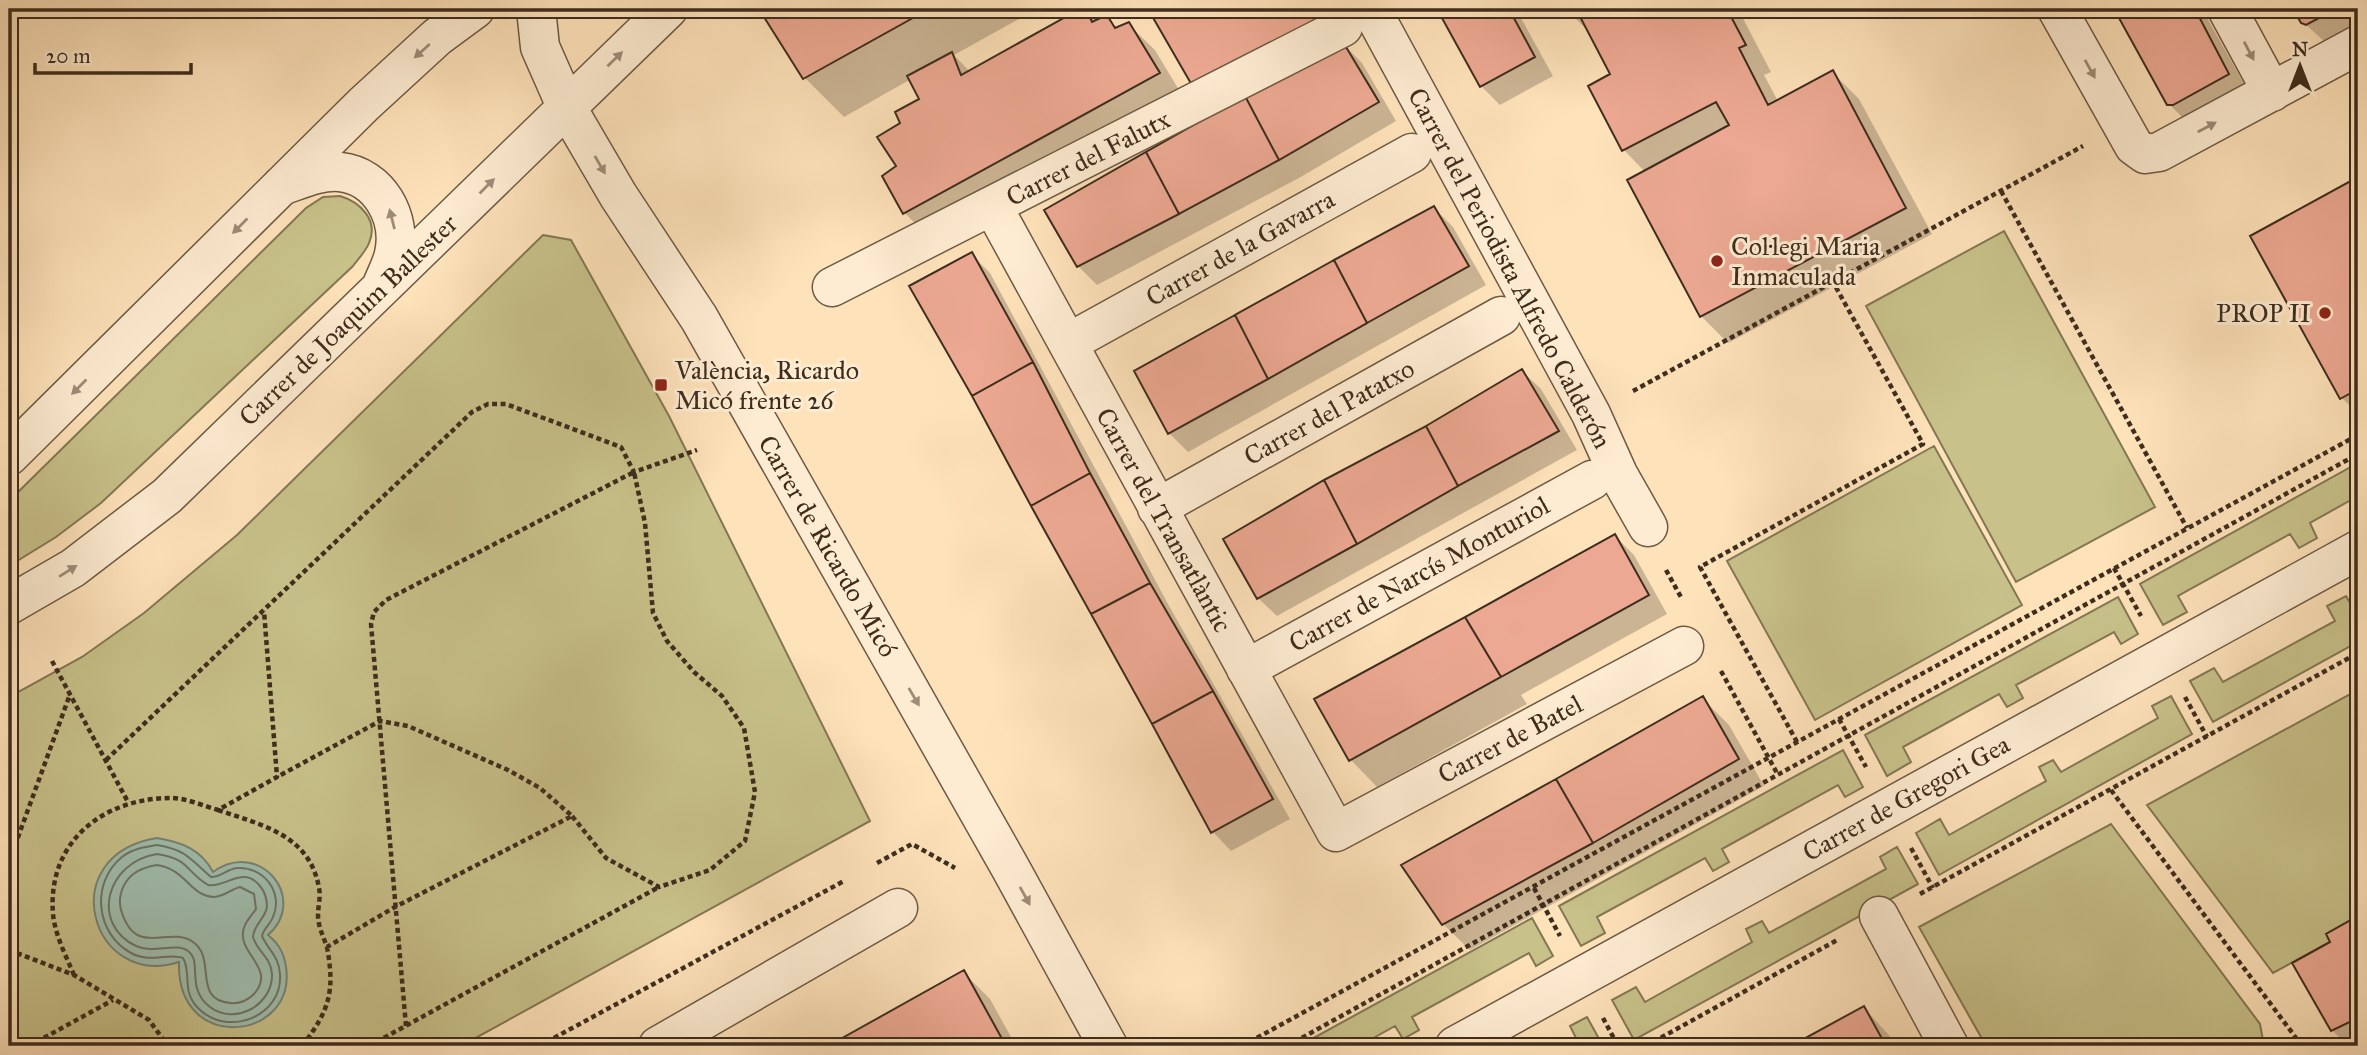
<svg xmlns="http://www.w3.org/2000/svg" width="2367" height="1055" viewBox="0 0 2367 1055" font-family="'IM FELL Great Primer',serif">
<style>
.green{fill:#c8c18a;stroke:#837754;stroke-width:2}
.water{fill:#a0beaf;stroke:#798475;stroke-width:2}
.shadow{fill:#0003}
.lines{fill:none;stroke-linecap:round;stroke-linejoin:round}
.shore{stroke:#6f7666;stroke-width:2}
.building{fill:#eca892;stroke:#3e2d1d;stroke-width:2}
.pedestrian-casing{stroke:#6e5a44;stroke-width:41}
.minor-casing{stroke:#6e5a44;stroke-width:41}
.tertiary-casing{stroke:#6e5a44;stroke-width:41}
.path{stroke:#3e2d1d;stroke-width:4.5;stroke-dasharray:5 3.5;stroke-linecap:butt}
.pedestrian{stroke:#feecd2;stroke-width:38}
.minor{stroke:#feecd2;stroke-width:38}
.tertiary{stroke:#feecd2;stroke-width:38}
.oneway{fill:#9e8c78}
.poi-dot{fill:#8f2418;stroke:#feecd2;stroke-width:2.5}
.labels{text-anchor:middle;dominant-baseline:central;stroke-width:6;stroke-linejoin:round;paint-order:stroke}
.street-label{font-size:26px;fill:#3e2d1d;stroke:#feecd2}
.poi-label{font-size:26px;fill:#3e2d1d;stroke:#feecd2;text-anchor:start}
</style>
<rect width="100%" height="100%" fill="#fee2ba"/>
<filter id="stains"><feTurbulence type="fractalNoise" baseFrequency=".00286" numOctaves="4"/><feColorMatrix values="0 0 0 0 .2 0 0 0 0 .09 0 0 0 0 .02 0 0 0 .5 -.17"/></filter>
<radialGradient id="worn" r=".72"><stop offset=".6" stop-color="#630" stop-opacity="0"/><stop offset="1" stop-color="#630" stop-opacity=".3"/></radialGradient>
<path class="green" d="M340 196C360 202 379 220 369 243 366 251 358 259 353 266L101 503 56 537 9 566V501L306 208 323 197Z
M2004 231 2155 507 2016 582 1866 306Z
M543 235 571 240 669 416 870 821 461 1046H9V697L82 657 144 613 237 535Z
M1934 446 2022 605 1815 720 1727 561Z
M2358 463V496L2310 523 2317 538 2299 548 2290 534 2178 596 2187 612 2163 625 2140 584Z
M2346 596 2354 610 2358 608V642L2213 722 2190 681 2214 668 2223 682 2335 621 2327 606Z
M2118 597 2138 634 2121 644 2114 632 2016 685 2023 698 2007 707 1999 694 1903 747 1911 762 1887 776 1865 735Z
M2352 693 2358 705V916L2327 934 2330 942 2273 973 2147 805Z
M2171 696 2192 734 1939 875 1916 833 1940 819 1949 835 2046 781 2039 767 2053 760 2061 772 2158 718 2152 706Z
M1843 750 1863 787 1845 797 1838 785 1722 849 1729 862 1713 871 1705 858 1597 917 1605 933 1581 946 1559 906Z
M2111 824 2260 1024 2264 1046H1986L1919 927Z
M1897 847 1918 884 1634 1040 1612 1000 1636 987 1645 1002 1752 942 1746 929 1762 921 1769 933 1886 869 1880 857Z
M1532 918 1553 956 1536 966 1529 953 1412 1017 1419 1030 1403 1039 1395 1026 1359 1046H1299Z
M1587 1017 1603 1046H1562L1576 1038 1570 1026Z"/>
<path class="water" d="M157 838C181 842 201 849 213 872 260 838 309 899 268 935 279 944 284 953 286 967 297 1041 176 1055 179 962 91 990 52 855 157 838Z"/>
<path class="shadow" d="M764 9H1037L954 55 970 72 1085 9 1098 21 1107 18 1118 29 1128 24 1155 50 1185 100 931 240 905 213 884 176 898 167 902 123 922 100 911 79 844 117 805 78 762 10Z
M1150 9H1338L1356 41 1345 46 1362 63 1396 121 1299 178 1097 285 1078 266 1221 113 1194 86Z
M1439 9H1516L1553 76 1500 105 1481 86Z
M1566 9H1738L1771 72 1764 75 1778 101 1832 72 1859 99 1932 234 1728 343 1701 316 1629 181 1645 172 1624 150 1590 87 1612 75 1591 34Z
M2117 9H2202L2248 91 2188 123 2169 104Z
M2295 9H2358V25L2326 43 2303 22Z
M2358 179V414L2342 398 2252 237Z
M1434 208 1453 227 1486 285 1188 452 1169 433Z
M971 254 990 273 1168 604 1290 819 1231 851 1213 832 912 287Z
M1522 371 1541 389 1577 450 1277 616 1258 598 1427 428Z
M1615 536 1634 555 1667 614 1521 695 1527 704 1377 787 1351 760 1317 700Z
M1703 699 1729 725 1764 786 1470 950 1443 924Z
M2358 918V1046H2348L2332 1030 2333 943 2329 935Z
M963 972 990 999 1016 1046H831Z
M1864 1008 1899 1046H1795Z"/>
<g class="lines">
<path class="shore" d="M157 845C187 850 190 859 211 877 221 877 227 869 237 868 263 866 284 892 273 917 270 925 264 928 262 936 268 950 279 956 280 974 283 1017 227 1038 198 1008 181 991 192 973 183 958 169 952 151 964 131 953 96 934 90 883 122 857 132 849 144 847 157 845Z
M157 854C190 859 185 871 208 885 226 888 243 865 260 886 265 892 267 899 267 907 265 919 254 924 253 937 257 952 271 957 272 974 273 1005 235 1026 210 1007 185 988 203 962 188 951 177 942 153 954 136 946 90 924 106 862 157 854Z
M157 865C186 869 191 897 214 897 224 897 231 889 240 887L254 894 256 909C251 917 244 922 243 932 240 955 276 969 254 994 248 1000 239 1004 230 1003 192 1000 217 958 193 942 169 925 137 958 122 913 118 903 120 891 126 882 133 871 144 867 157 865Z"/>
</g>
<path class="building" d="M759 9H929L803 79Z
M1080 9H1086L1092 22 1107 15 1115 28 1129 22 1160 73 903 214 882 176 896 166 877 137 900 123 895 112 919 99 907 76 952 52 961 75Z
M1148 9H1328L1330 14 1193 87Z
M1437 9H1509L1535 57 1480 87Z
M1576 9H1727L1746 45 1739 48 1768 105 1833 70 1906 208 1700 317 1627 180 1729 125 1716 102 1622 151 1588 86 1610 74Z
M2114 9H2195L2229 74 2173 105H2167Z
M2293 9H2336L2306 25 2301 23Z
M1343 42 1379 102 1279 160 1245 96Z
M1245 96 1279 160 1179 214 1146 152Z
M1146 152 1179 214 1077 267 1044 210Z
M2358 177V389L2340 399 2250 236Z
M1434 206 1469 266 1367 323 1334 260Z
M972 252 1033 362 972 396 909 286Z
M1334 260 1367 323 1268 379 1235 315Z
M1235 315 1268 379 1168 434 1134 371Z
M1033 362 1090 473 1031 506 972 396Z
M1522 369 1559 431 1458 486 1426 426Z
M1426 426 1458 486 1357 544 1324 480Z
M1090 473 1150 583 1091 614 1031 506Z
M1324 480 1357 544 1257 599 1223 539Z
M1615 534 1649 595 1501 677 1465 617Z
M1150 583 1213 691 1152 724 1091 614Z
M1465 617 1501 677 1349 761 1314 699Z
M1213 691 1273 799 1211 833 1152 724Z
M1703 696 1739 759 1593 843 1556 779Z
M1556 779 1593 843 1442 925 1401 865Z
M2358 916V1018L2331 1031 2292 963 2330 942 2326 934Z
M964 970 1006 1046H828Z
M1864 1006 1886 1046H1791Z"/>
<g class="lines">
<g class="pedestrian-casing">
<path id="pedestrian" d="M993 207 1336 832 1684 646
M832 287 1343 27
M1068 343 1412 153
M1157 508 1501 316
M1246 669 1592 480
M1879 916 1949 1046
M658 1046 898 908
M1455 1046 2358 550"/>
</g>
<g class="minor-casing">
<path id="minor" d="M1371 9 1591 414 1618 474 1648 527
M2057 9 2134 146 2145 154 2159 152 2358 45
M2227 9 2272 92"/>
</g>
<g class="tertiary-casing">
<path id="tertiary" d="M536 9 540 47 566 106 618 195 699 318 1011 869 1108 1046
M281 186C299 180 320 170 340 172 379 176 402 217 394 254 392 264 386 275 382 285
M9 456 364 104 437 37 475 9
M9 605 73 568 167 496 668 9"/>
</g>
<path class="path" d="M2001 191 2187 528
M1633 391 2083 146
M2114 568 2141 616
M1666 570 1682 599
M52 661 128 802
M1721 671 1778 775
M2185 697 2207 737
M1839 719 1866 767
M1797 742 1700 567 1923 444 1833 282
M106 760 472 412 488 404H506L621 447 634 472 697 450
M2111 790 2302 1046
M218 810C262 825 310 835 319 888 321 897 318 906 318 915 318 926 323 936 327 947L395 907 572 816 540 788 508 770 408 726 380 721 277 777
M1911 848 1933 888
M9 862 69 697
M877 863 912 844 955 868
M1534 888 1560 936
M1920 894 2358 653
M9 950 74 975 149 1020 168 1046
M74 975C66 956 55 935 53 914 47 841 104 798 171 798 186 798 204 806 218 810L277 777 264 611
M1603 1018 1618 1046
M406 1026 371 624 374 612 386 600 634 472 645 523 653 613 667 641 694 672 722 696 744 728 755 792 745 841 710 870 659 887 606 858 572 816
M29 1046 113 1000
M302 1046C330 1010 335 991 327 947
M369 1046 659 887
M539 1046 844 881
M1242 1046 2358 435
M1287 1046 2358 454
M1646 1046 1839 939
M2336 1046 2358 1035"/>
<use href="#pedestrian" class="pedestrian"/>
<use href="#minor" class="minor"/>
<use href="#tertiary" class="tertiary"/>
</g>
<defs><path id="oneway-solid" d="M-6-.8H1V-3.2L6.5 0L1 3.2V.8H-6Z" transform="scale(1.75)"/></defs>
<g class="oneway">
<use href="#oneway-solid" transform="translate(422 51) rotate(138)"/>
<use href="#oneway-solid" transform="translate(2249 51) rotate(62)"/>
<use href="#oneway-solid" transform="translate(615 59) rotate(-44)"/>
<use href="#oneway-solid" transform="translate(2090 69) rotate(61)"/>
<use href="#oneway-solid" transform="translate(2207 127) rotate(-28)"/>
<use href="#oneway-solid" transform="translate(600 165) rotate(60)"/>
<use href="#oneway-solid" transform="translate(487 186) rotate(-45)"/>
<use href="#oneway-solid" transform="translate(392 219) rotate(-104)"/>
<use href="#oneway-solid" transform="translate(240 226) rotate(135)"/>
<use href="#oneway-solid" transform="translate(79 387) rotate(135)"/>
<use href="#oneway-solid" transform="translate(68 571) rotate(-32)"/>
<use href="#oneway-solid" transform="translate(914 697) rotate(60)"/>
<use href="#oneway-solid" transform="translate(1025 896) rotate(61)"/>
</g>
<g class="poi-dot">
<circle cx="1717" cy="261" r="7"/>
<circle cx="2325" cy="313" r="7"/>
<rect x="654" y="378" width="14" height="14" rx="3.5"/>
</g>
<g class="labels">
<g class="street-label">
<text transform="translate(1088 158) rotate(-27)">Carrer del Falutx</text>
<text transform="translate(1240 248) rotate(-29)">Carrer de la Gavarra</text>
<text transform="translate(1510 268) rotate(62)">Carrer del Periodista Alfredo Calderón</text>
<text transform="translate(348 320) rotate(-44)">Carrer de Joaquim Ballester</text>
<text transform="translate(1329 412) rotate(-29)">Carrer del Patatxo</text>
<text transform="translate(1164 520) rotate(61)">Carrer del Transatlàntic</text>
<text transform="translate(828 546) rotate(60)">Carrer de Ricardo Micó</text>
<text transform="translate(1419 574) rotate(-29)">Carrer de Narcís Monturiol</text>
<text transform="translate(1510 739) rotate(-28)">Carrer de Batel</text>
<text transform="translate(1906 798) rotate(-29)">Carrer de Gregori Gea</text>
</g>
<g class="poi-label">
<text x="1731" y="246">Col·legi Maria<tspan x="1731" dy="30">Inmaculada</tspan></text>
<text x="2311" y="313" text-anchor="end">PROP II</text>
<text x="675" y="370">València, Ricardo<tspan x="675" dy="30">Micó frente 26</tspan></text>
</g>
</g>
<rect width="2367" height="1055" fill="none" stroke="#fee2ba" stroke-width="35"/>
<rect x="10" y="10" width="2346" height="1034" fill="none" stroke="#3e2d1d" stroke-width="3.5"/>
<rect x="18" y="18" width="2332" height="1020" fill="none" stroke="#3e2d1d" stroke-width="2"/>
<g transform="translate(2300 66)" stroke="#feecd2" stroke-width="5" paint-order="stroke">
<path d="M0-5L12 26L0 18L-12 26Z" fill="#3e2d1d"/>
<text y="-10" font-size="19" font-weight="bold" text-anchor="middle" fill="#3e2d1d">N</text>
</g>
<path d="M35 63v10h156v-10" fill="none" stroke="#3e2d1d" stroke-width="3.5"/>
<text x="46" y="63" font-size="21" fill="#3e2d1d" stroke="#feecd2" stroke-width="5" paint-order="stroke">20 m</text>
<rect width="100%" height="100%" filter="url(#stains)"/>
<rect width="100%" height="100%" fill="url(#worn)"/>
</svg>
